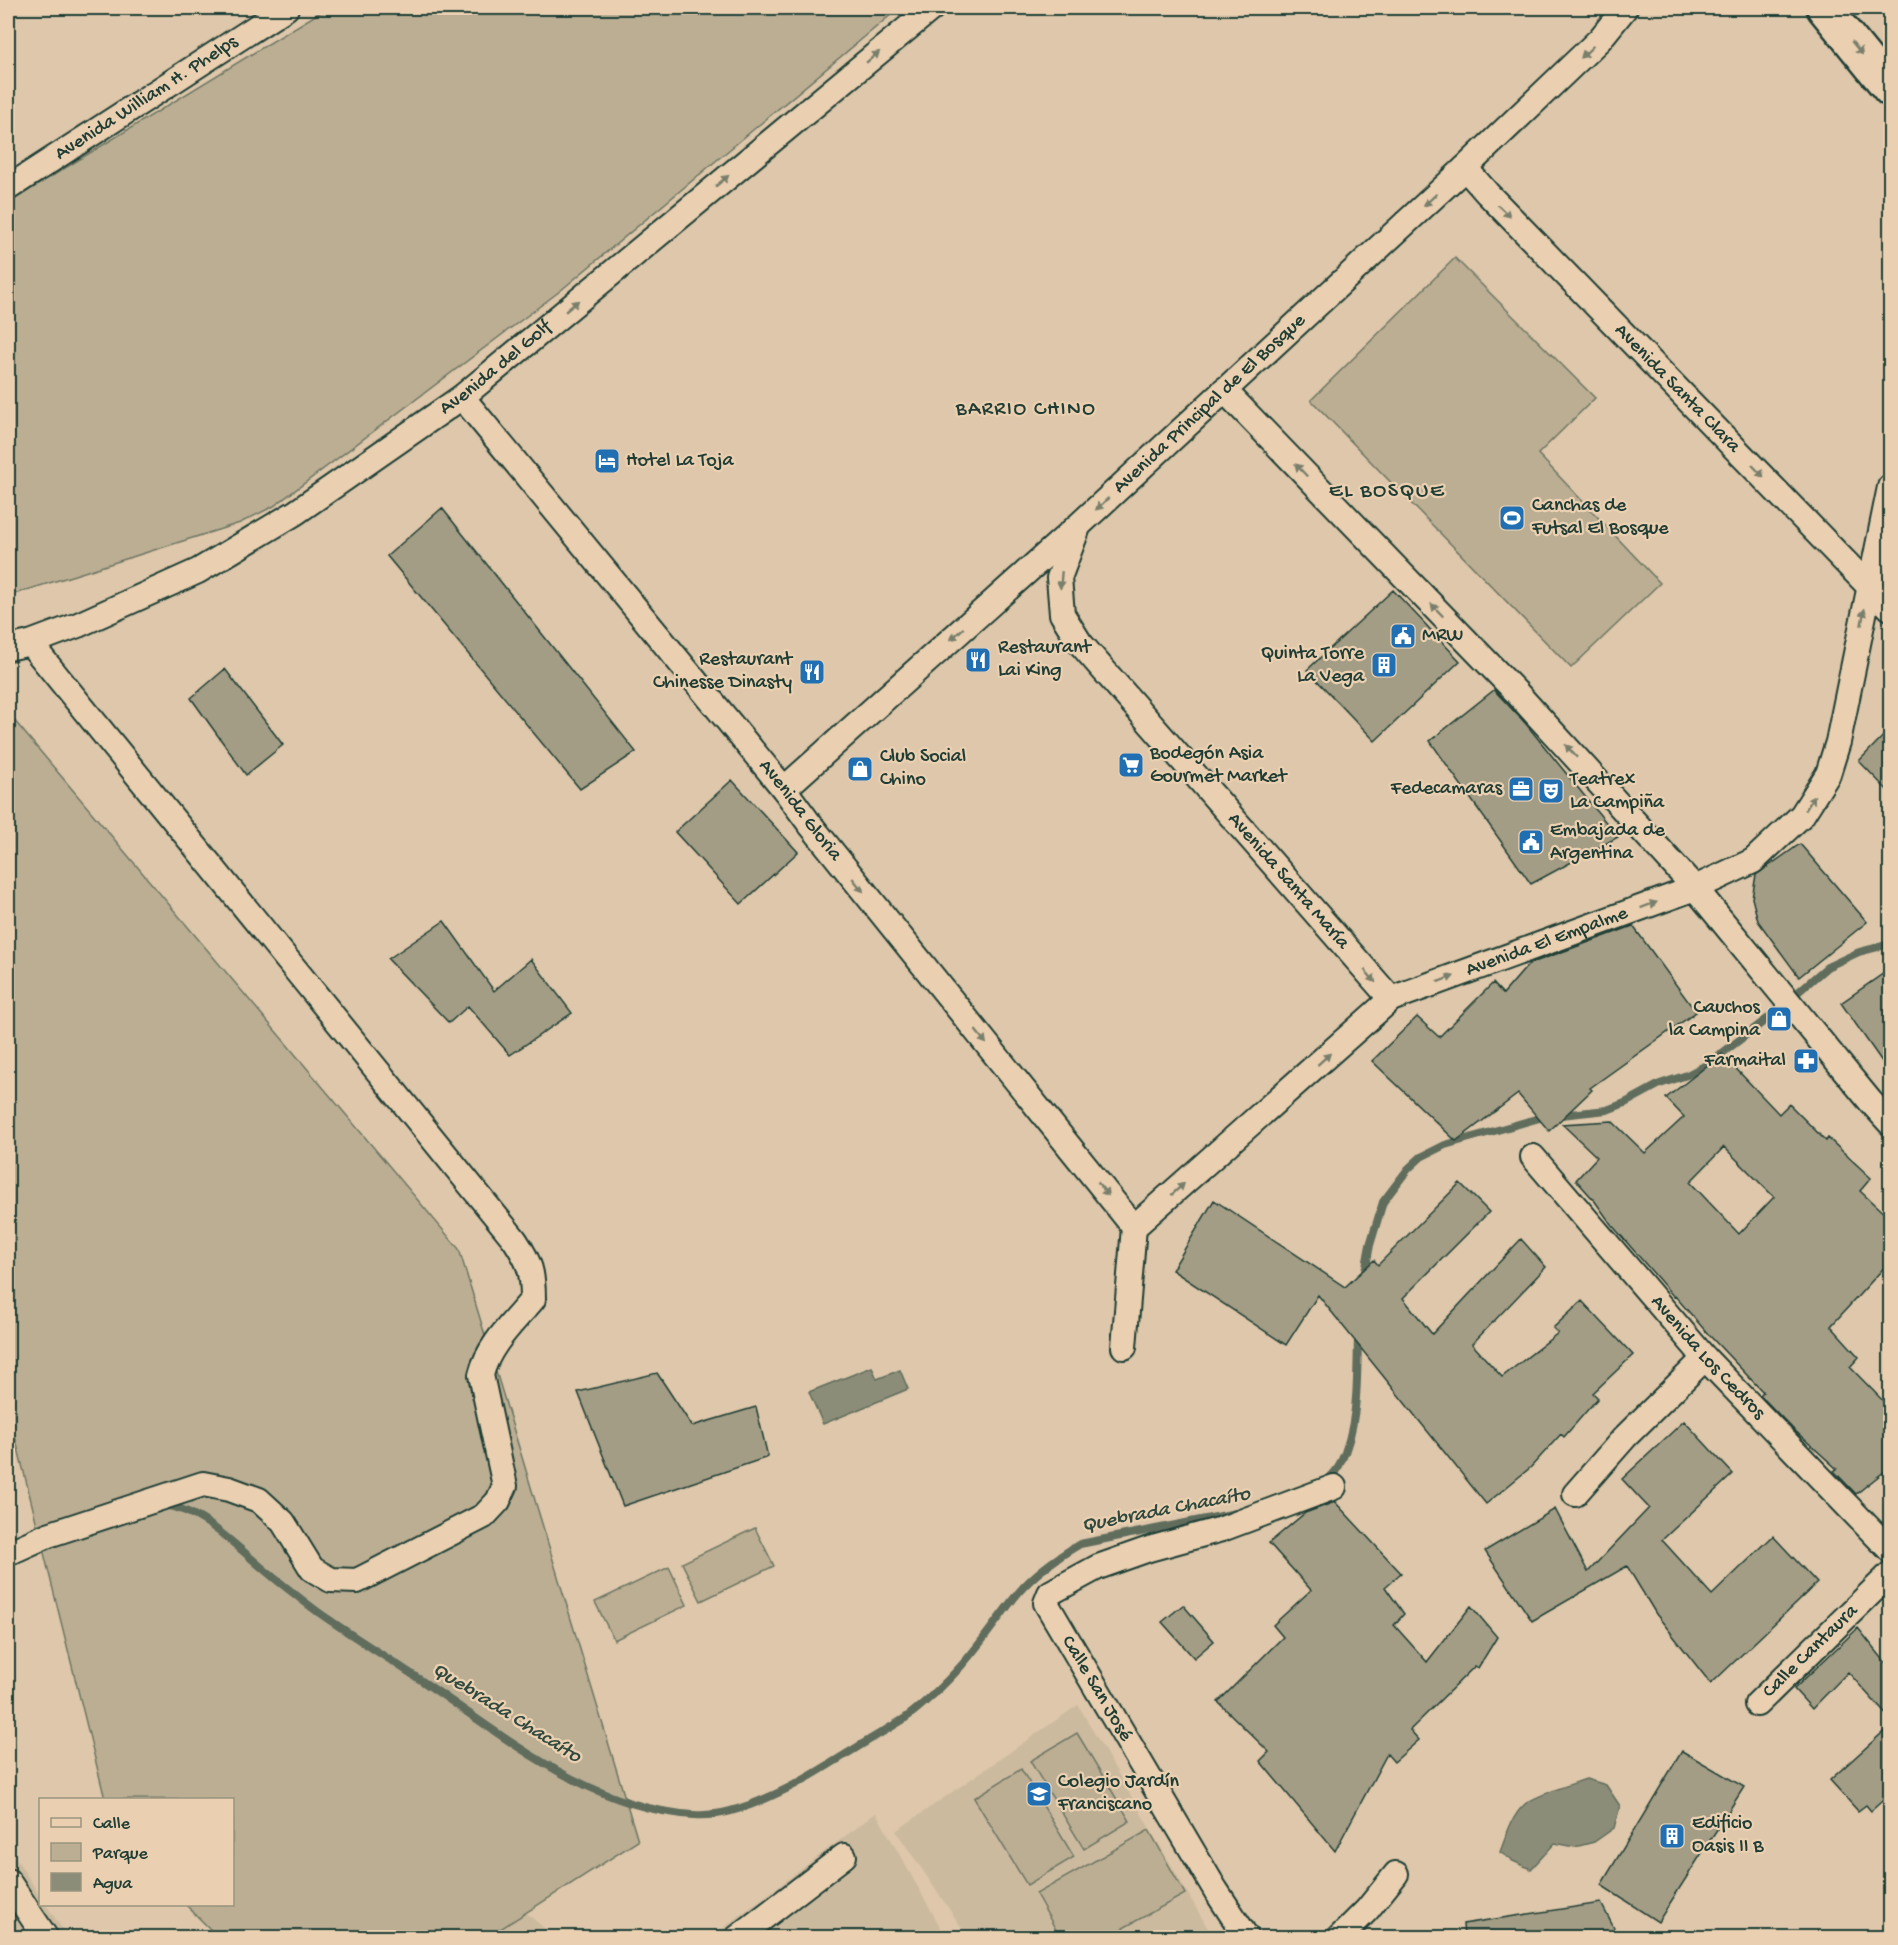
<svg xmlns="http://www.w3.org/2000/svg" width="1898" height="1945" viewBox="0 0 1898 1945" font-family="'Gochi Hand',sans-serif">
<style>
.built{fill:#ccba9f}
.green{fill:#bbae93;stroke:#6d7664;stroke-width:1.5}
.water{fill:#8c8d78;stroke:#606d5d;stroke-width:1.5}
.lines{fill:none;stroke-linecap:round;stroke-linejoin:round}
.stream{stroke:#606d5d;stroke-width:8}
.building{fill:#a39d85;stroke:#1f3d34;stroke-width:1.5;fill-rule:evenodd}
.street-casing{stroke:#1f3d34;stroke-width:28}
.secondary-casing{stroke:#1f3d34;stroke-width:38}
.street{stroke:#ead0b1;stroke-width:24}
.secondary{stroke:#ead0b1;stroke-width:33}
.oneway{fill:#7a7f6c}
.labels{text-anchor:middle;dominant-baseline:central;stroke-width:4.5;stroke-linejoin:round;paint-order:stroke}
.street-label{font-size:20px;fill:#1f3d34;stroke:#ead0b1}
.poi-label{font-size:20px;fill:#1f3d34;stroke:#ead0b1;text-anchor:start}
.neighbourhood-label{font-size:21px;letter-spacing:1.5px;fill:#1f3d34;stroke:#ead0b1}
.water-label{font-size:21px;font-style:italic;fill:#2f493e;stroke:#ead0b1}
.quarter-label{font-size:22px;letter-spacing:1.5px;fill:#1f3d34;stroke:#ead0b1}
</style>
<rect width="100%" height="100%" fill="#dec7aa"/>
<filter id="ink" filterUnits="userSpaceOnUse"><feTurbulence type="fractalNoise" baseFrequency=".0167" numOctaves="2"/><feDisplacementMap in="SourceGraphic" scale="12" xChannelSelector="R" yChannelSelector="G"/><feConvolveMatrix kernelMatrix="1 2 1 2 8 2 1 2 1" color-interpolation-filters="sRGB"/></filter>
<g filter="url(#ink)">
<path class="built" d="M1078 1705 1213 1937H968L896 1831Z
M876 1813 946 1937 710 1938Z
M8 1846 40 1896V1904L46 1905 68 1937H8Z
M499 1890 555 1937 446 1938Z"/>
<path class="green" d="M327 8H899L560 291 274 506 240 523 8 596V203Z
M1455 258 1595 398 1538 454 1660 583 1571 668 1311 400Z
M8 713 459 1249 638 1841 488 1937H218L186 1905 232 1904V1800L105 1799 8 1408Z
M755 1528 774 1566 701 1601 682 1563Z
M669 1567 687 1605 614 1640 595 1602Z
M1077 1733 1130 1821 1084 1849 1030 1761Z
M1021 1769 1074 1857 1027 1885 974 1798Z
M1149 1830 1185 1894 1107 1937H1060L1036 1894Z"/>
<path class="water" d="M872 1367 877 1379 900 1370 908 1389 823 1424 809 1392Z
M1586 1779 1606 1785 1620 1806 1614 1828 1594 1842 1575 1847 1555 1843 1531 1869 1513 1861 1500 1852C1506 1837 1511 1817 1524 1805 1533 1796 1572 1784 1586 1779Z"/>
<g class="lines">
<path class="stream" d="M1364 1277 1370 1245 1383 1202 1408 1169 1421 1157 1445 1145 1543 1117 1607 1110 1625 1103 1660 1084 1687 1075 1708 1064 1767 1019 1827 967 1859 952 1890 944
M1325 1483C1330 1477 1337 1471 1340 1464 1359 1426 1357 1377 1358 1335
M163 1505C205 1509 245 1556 278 1581 295 1594 312 1609 331 1621 363 1643 396 1663 428 1685 509 1740 592 1809 694 1815 719 1817 747 1807 769 1797 800 1784 828 1765 856 1748 872 1738 888 1729 904 1719 922 1706 946 1683 961 1666 982 1643 999 1616 1019 1592 1036 1572 1058 1557 1080 1544L1236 1513"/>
</g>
<path class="building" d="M442 508 636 752 580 789 387 556Z
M1393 590 1460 661 1375 741 1307 670Z
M225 669 283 745 246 775 191 698Z
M1494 690 1526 724 1618 837 1531 884 1430 741Z
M1890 729V793L1859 761Z
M732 780 798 852 741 904 675 832Z
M1800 844 1867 922 1799 977 1758 921 1752 898 1756 875Z
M444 921 494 991 531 959 572 1013 510 1055 468 1006 449 1023 388 959Z
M1633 926 1696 1012 1590 1088 1592 1090 1549 1131 1518 1094 1456 1141 1372 1061 1417 1017 1439 1037 1493 983 1503 994 1529 964Z
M1890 969V1073L1841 1003Z
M1722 1054 1779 1114 1789 1104 1826 1141 1828 1138 1871 1178 1860 1191 1890 1219V1261L1831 1326 1859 1357 1850 1367 1890 1408V1467L1856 1494 1834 1471 1837 1469 1792 1428 1760 1395 1763 1392 1709 1335 1675 1296 1674 1297 1611 1224 1594 1200 1576 1180 1597 1157 1562 1124 1612 1121 1645 1153 1684 1117 1666 1098ZM1724 1147 1774 1197 1739 1234 1690 1182Z
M1460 1183 1489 1212 1403 1298 1432 1334 1521 1239 1546 1267 1472 1344 1502 1377 1558 1333 1553 1328 1582 1301 1633 1355 1593 1393 1598 1398 1564 1437 1561 1434 1531 1467 1486 1504 1318 1295 1286 1345 1172 1270 1214 1200 1345 1287 1374 1260 1378 1265Z
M657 1373 692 1426 756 1407 768 1457 623 1506 578 1392Z
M1684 1421 1733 1474 1662 1540 1712 1595 1773 1536 1817 1583 1711 1684 1656 1614 1627 1566 1532 1621 1485 1551 1555 1509 1588 1572 1649 1508 1622 1479Z
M1335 1502 1401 1573 1385 1587 1404 1614 1394 1625 1427 1662 1471 1606 1497 1637 1478 1668 1475 1666 1410 1730 1419 1740 1394 1762 1387 1754 1335 1851 1260 1761 1269 1752 1218 1702 1283 1637 1273 1625 1311 1590 1269 1543 1305 1513Z
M1183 1605 1214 1641 1194 1658 1162 1622Z
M1858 1628 1890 1668V1719L1848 1672 1812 1709 1794 1689Z
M1890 1726V1794L1871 1811 1866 1805 1858 1811 1830 1780Z
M1682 1751 1744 1787 1658 1922 1601 1885Z
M1601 1903 1619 1938H1464L1463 1924Z"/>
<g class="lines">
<g class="street-casing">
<g id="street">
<path id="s1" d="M1465 168 1487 193 1890 608"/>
<path id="s2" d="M8 188 286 8"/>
<path d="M1224 390 1516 692 1695 888 1870 1101 1890 1123"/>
<path id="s3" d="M462 397 784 789 809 823 1134 1227"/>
<path id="s4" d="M1077 530 1059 578 1062 614 1080 643 1391 999"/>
<path id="s5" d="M8 648 30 643 78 625 198 571 295 513 462 397 932 8"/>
<path id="s6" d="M784 789 1079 525 1465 168 1600 39 1625 8"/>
<path id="s7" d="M1533 1157 1705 1358 1890 1550"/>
<path id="s8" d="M1124 1347 1134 1227 1391 999 1695 888 1753 861 1802 815 1828 774 1838 742 1890 487"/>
<path d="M1575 1494 1625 1437 1705 1358"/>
<path d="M8 1553 48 1535 203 1484 229 1489 259 1500 283 1522 312 1569 331 1580 357 1581 484 1516 498 1501 505 1486 481 1375C488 1345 514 1322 533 1299 533 1272 530 1263 515 1240L30 643"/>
<path id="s9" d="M1757 1704 1890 1574"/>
<path d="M8 1881 46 1938"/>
<path d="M737 1938 844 1856"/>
<path d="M1247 1938 1215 1889 1046 1603 1050 1593 1098 1567 1149 1549 1222 1529 1334 1487"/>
<path d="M1339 1938 1367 1910 1396 1874"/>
</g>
</g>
<g class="secondary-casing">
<path id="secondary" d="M1824 8 1890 89"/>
</g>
<use href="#street" class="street"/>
<use href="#secondary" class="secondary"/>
</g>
<defs><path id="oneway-solid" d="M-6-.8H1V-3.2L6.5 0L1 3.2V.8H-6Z" transform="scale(1.5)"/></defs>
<g class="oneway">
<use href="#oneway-solid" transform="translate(1857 48) rotate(51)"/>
<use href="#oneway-solid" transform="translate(1587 52) rotate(136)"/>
<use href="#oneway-solid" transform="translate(873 57) rotate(-40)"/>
<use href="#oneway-solid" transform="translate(722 181) rotate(-40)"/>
<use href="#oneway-solid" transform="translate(1430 200) rotate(137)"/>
<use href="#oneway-solid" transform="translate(1504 211) rotate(44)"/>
<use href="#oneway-solid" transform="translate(572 306) rotate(-40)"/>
<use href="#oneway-solid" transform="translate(1301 470) rotate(-134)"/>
<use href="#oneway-solid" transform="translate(1758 471) rotate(46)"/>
<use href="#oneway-solid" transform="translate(1102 504) rotate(137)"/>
<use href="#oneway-solid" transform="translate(1061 580) rotate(95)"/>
<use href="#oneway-solid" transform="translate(1437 610) rotate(-134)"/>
<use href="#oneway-solid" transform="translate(1863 617) rotate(-79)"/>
<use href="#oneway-solid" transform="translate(957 634) rotate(138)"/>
<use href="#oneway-solid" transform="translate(1571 751) rotate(-132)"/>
<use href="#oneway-solid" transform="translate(1810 803) rotate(-58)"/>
<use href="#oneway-solid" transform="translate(858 885) rotate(51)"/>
<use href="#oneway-solid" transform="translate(1649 905) rotate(-20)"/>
<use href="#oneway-solid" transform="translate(1370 976) rotate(49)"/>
<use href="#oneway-solid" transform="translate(1446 979) rotate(-20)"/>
<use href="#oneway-solid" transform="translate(981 1037) rotate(51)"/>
<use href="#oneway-solid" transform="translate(1324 1059) rotate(-42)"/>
<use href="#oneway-solid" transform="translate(1103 1189) rotate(51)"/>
<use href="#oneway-solid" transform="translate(1178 1189) rotate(-42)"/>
</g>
</g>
<defs>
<g id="hotel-square" transform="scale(1.35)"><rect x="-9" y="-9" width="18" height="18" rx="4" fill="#1f6fb2" stroke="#ead0b1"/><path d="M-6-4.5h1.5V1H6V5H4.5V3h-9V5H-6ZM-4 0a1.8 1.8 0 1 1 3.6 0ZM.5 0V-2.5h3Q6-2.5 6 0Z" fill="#fff"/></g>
<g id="stadium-square" transform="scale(1.35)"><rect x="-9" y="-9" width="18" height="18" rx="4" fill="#1f6fb2" stroke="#ead0b1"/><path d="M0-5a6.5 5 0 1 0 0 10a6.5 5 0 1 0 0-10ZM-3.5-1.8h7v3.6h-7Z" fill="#fff"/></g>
<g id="civic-square" transform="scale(1.35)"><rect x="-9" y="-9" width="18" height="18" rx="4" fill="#1f6fb2" stroke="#ead0b1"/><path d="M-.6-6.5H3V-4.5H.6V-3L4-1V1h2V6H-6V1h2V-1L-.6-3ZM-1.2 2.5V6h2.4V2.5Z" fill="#fff"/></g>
<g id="restaurant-square" transform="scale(1.35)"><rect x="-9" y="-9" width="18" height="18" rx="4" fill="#1f6fb2" stroke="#ead0b1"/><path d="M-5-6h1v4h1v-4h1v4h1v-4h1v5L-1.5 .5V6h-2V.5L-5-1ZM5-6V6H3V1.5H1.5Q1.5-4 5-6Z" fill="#fff"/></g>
<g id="building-square" transform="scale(1.35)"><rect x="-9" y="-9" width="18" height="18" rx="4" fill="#1f6fb2" stroke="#ead0b1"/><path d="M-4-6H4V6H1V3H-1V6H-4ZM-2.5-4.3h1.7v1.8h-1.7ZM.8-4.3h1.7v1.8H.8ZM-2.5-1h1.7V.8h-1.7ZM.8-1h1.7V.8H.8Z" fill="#fff"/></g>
<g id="supermarket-square" transform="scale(1.35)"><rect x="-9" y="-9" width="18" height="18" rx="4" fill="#1f6fb2" stroke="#ead0b1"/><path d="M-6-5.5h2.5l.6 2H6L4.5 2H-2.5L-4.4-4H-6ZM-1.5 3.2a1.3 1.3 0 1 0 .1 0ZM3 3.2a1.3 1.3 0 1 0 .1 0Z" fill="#fff"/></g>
<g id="shop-square" transform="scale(1.35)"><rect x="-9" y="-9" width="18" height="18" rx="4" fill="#1f6fb2" stroke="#ead0b1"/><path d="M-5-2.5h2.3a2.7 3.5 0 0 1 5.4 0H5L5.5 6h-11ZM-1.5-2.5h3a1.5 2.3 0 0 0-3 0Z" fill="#fff"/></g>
<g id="office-square" transform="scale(1.35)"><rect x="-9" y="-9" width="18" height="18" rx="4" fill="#1f6fb2" stroke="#ead0b1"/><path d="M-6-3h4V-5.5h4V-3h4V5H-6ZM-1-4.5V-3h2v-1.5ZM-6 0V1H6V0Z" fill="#fff"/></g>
<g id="theatre-square" transform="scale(1.35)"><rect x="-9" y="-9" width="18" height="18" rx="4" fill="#1f6fb2" stroke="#ead0b1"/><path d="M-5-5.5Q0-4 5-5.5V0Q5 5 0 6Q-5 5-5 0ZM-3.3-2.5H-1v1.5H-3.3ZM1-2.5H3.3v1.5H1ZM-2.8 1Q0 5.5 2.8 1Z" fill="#fff"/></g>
<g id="pharmacy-square" transform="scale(1.35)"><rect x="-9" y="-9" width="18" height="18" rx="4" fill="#1f6fb2" stroke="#ead0b1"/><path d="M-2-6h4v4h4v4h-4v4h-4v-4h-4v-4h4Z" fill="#fff"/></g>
<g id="school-square" transform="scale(1.35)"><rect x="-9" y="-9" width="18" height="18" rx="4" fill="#1f6fb2" stroke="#ead0b1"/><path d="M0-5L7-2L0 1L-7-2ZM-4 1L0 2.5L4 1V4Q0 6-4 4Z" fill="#fff"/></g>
</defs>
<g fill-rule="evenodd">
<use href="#hotel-square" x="607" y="461"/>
<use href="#stadium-square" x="1512" y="518"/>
<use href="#civic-square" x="1403" y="636"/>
<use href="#restaurant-square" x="978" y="660"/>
<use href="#building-square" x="1384" y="665"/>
<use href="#restaurant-square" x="812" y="672"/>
<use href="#supermarket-square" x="1131" y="765"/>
<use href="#shop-square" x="860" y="769"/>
<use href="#office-square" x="1521" y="789"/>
<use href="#theatre-square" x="1551" y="791"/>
<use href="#civic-square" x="1531" y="842"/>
<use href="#shop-square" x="1779" y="1019"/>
<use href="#pharmacy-square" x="1806" y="1061"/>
<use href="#school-square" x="1039" y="1794"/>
<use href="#building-square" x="1672" y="1836"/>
</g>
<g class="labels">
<g class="street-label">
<text stroke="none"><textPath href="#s2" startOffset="165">Avenida William H. Phelps</textPath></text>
<text stroke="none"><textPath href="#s5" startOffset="566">Avenida del Golf</textPath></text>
<text stroke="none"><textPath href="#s1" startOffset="306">Avenida Santa Clara</textPath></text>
<text stroke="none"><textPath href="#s6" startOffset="574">Avenida Principal de El Bosque</textPath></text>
<text stroke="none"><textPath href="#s3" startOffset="534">Avenida Gloria</textPath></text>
<text stroke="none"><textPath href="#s4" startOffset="438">Avenida Santa María</textPath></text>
<text stroke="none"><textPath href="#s8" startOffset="630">Avenida El Empalme</textPath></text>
<text stroke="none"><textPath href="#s7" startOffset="266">Avenida Los Cedros</textPath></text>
<text stroke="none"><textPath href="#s9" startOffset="75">Calle Cantaura</textPath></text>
<text transform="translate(1096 1689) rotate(59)">Calle San José</text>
</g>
<g class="poi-label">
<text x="626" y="461">Hotel La Toja</text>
<text x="1532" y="506">Canchas de<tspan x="1532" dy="23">Futsal El Bosque</tspan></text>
<text x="1422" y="636">MRW</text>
<text x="998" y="648">Restaurant<tspan x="998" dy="23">Lai King</tspan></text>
<text x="1364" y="654" text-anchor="end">Quinta Torre<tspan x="1364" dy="23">La Vega</tspan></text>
<text x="792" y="660" text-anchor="end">Restaurant<tspan x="792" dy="23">Chinesse Dinasty</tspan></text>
<text x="1150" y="754">Bodegón Asia<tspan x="1150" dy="23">Gourmet Market</tspan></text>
<text x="880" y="757">Club Social<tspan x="880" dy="23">Chino</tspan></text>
<text x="1570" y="780">Teatrex<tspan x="1570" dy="23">La Campiña</tspan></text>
<text x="1502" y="789" text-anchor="end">Fedecamaras</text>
<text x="1550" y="831">Embajada de<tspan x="1550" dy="23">Argentina</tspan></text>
<text x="1760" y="1008" text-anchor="end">Cauchos<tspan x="1760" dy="23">la Campina</tspan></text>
<text x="1786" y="1061" text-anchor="end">Farmaital</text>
<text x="1058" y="1782">Colegio Jardín<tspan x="1058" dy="23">Franciscano</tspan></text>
<text x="1692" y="1824">Edificio<tspan x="1692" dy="23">Oasis II B</tspan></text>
</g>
<g class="neighbourhood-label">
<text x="1026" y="410">BARRIO CHINO</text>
</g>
<g class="water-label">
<text transform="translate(1166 1511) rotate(-11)">Quebrada Chacaíto</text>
<text transform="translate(506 1714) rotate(32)">Quebrada Chacaíto</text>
</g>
<g class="quarter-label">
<text x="1387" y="492">EL BOSQUE</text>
</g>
</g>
<rect width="1898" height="1945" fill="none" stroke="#ead0b1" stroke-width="30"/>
<rect x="15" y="15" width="1868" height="1915" fill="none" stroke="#1f3d34" stroke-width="2" filter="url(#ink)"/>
<rect x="39" y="1798" width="195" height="108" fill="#ead0b1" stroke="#99957f" stroke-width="1.5"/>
<rect x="51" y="1818" width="30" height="9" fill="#ead0b1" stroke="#99957f" stroke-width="1.5"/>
<text x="93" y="1828" font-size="18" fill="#1f3d34">Calle</text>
<rect x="51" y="1843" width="30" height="18" fill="#bbae93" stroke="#99957f" stroke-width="1.5"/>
<text x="93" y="1858" font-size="18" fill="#1f3d34">Parque</text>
<rect x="51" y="1873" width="30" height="18" fill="#8c8d78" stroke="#99957f" stroke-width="1.5"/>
<text x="93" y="1888" font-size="18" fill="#1f3d34">Agua</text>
</svg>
